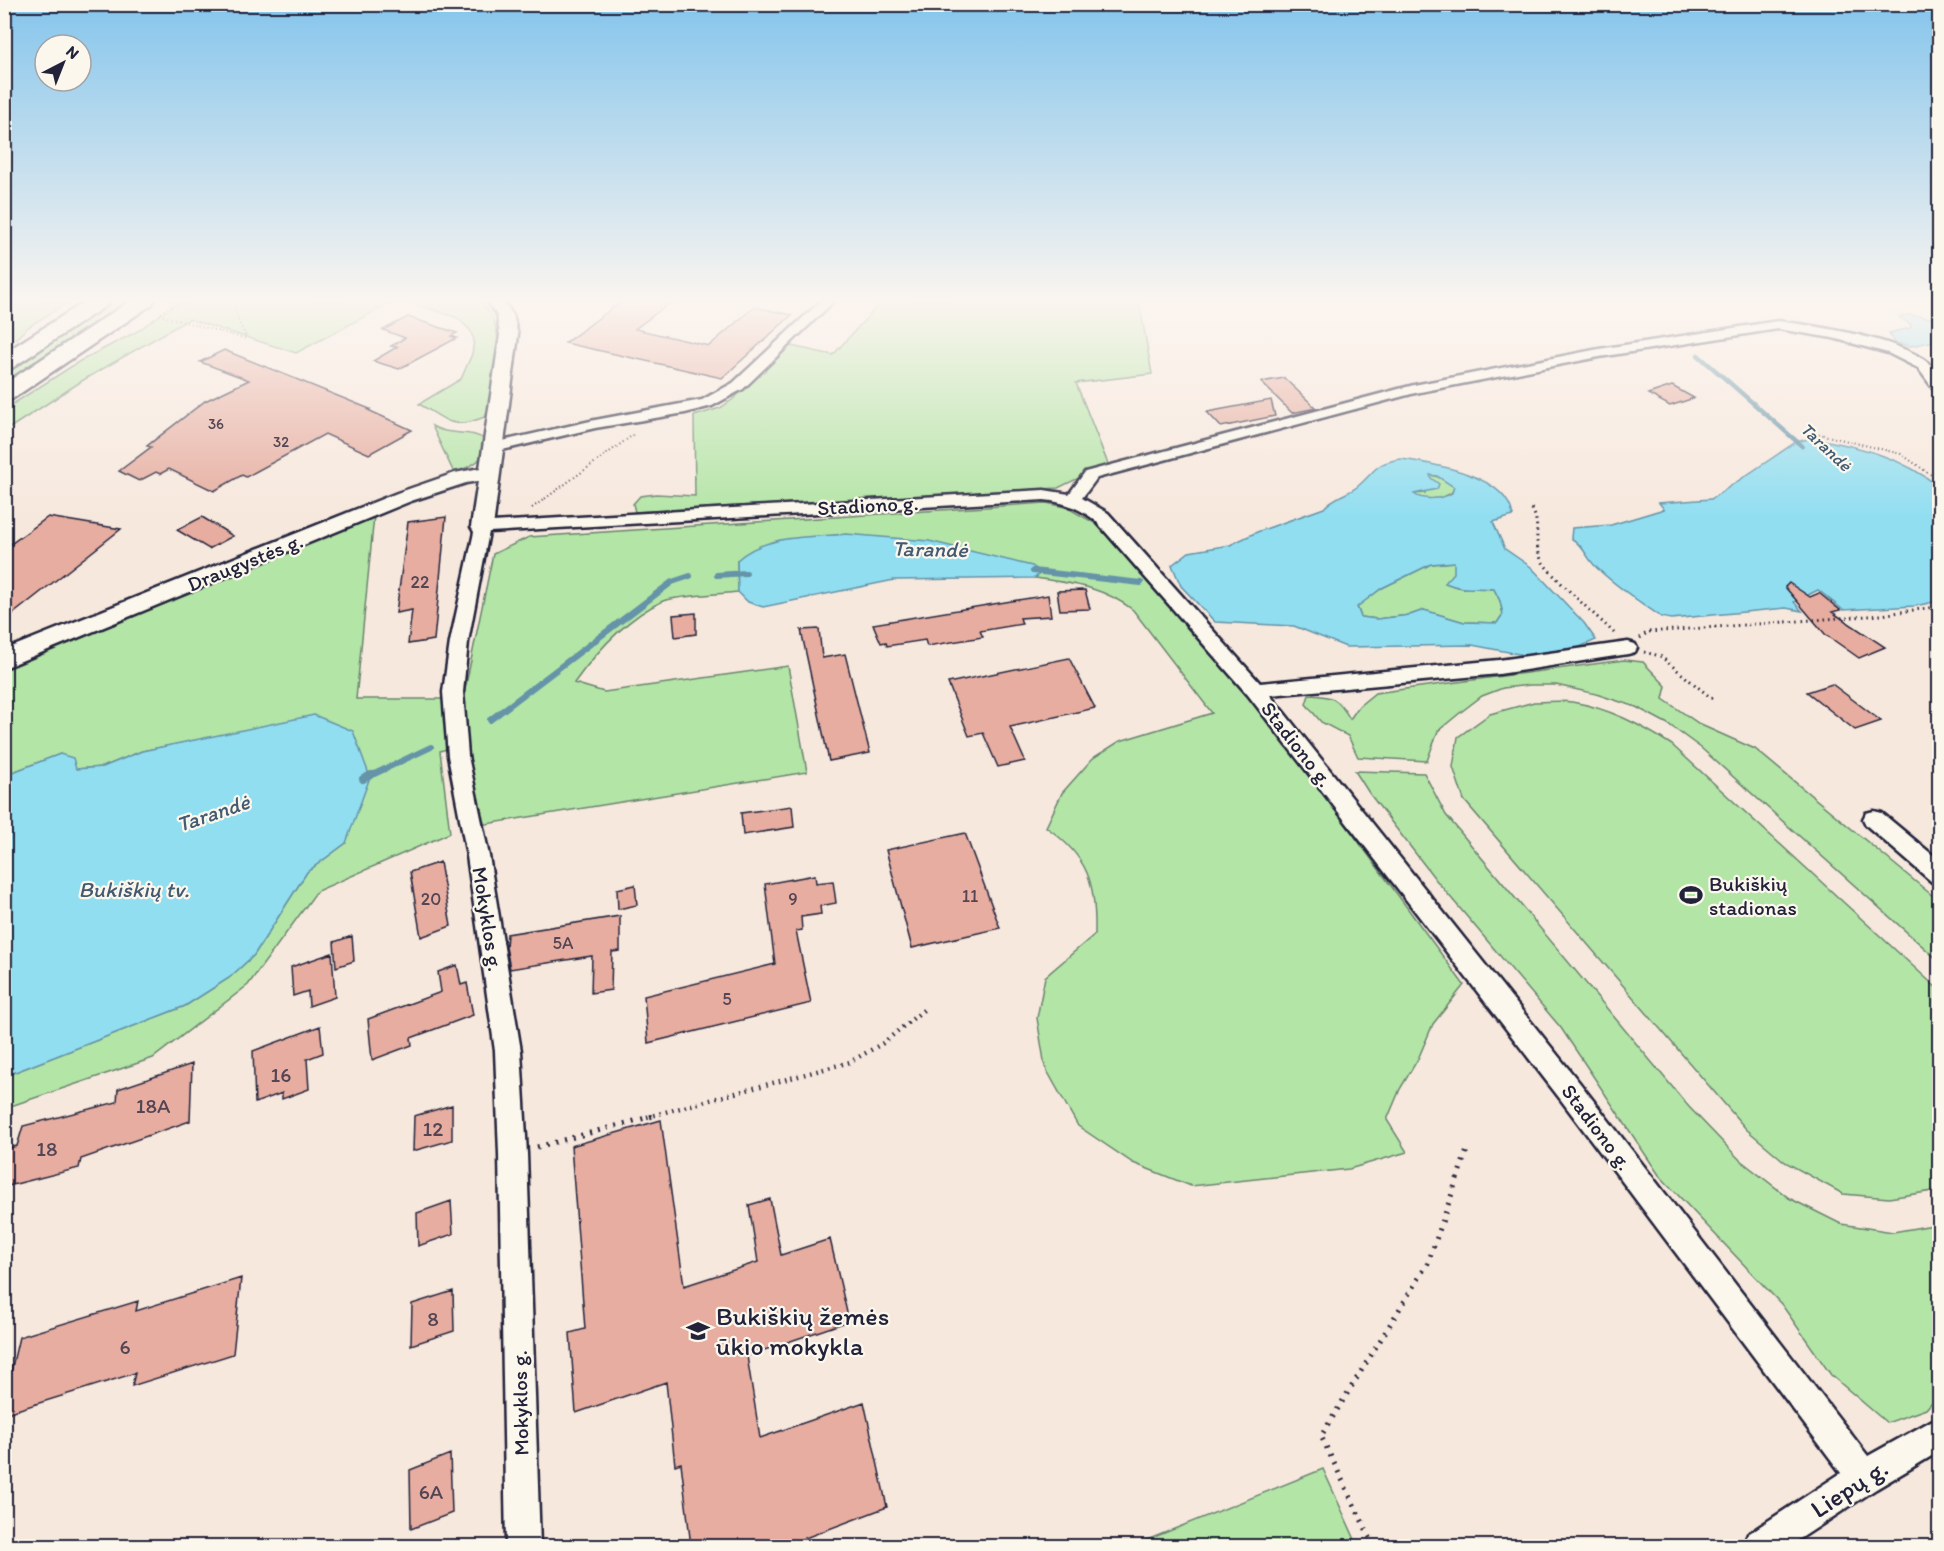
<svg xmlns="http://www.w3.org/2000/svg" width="1944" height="1551" viewBox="0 0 1944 1551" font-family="Itim,sans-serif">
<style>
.green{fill:#b3e5a6;stroke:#6a8470;stroke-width:1.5}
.water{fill:#91def1;stroke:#6593a8;stroke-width:1.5;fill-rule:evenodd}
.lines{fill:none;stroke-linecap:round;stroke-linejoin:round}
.stream-far2{stroke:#6593a8;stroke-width:4.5}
.stream-far1{stroke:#6593a8;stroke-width:6}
.stream{stroke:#6593a8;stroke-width:8}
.building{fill:#e6ada0;stroke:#22223b;stroke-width:1.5}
.minor-casing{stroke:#22223b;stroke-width:5}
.tertiary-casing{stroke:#22223b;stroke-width:5}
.trunk-casing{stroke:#22223b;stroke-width:5}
.path-far3{stroke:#22223b;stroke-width:2;stroke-dasharray:1 3;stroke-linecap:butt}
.path-far2{stroke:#22223b;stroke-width:3;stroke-dasharray:1.5 4;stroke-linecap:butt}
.path-far1{stroke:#22223b;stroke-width:4.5;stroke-dasharray:1.5 5;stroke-linecap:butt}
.path{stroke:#22223b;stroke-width:5;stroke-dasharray:2 7;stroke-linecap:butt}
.minor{fill:#fbf7ec;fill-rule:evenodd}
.tertiary{fill:#fbf7ec;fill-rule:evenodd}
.trunk{fill:#fbf7ec;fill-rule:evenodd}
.labels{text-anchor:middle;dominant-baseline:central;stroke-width:4.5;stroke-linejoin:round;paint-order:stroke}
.far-number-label{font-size:15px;fill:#534554}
.far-water-label{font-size:18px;font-style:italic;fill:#435a72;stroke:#fbf7ec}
.number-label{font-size:18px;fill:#534554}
.street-label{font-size:21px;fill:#22223b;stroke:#fbf7ec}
.poi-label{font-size:21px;fill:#22223b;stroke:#fbf7ec;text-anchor:start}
.near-number-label{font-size:21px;fill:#534554}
.water-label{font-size:22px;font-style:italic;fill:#435a72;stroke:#fbf7ec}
.near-poi-label{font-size:26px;fill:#22223b;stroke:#fbf7ec;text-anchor:start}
.near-street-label{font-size:26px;fill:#22223b;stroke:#fbf7ec}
</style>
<rect width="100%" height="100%" fill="#f7e8dd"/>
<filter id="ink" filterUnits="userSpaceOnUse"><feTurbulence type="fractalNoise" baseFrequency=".0167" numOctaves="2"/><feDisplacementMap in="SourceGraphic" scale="12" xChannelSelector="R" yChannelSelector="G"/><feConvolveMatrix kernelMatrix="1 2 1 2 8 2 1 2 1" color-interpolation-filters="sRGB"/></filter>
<g filter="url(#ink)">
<path class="green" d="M5 301H70L28 327 5 349Z
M114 301H133L5 386 4 372Z
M180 301H394L296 353 189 319 85 379 5 431V409L80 361 136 332Z
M406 301H478C513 326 493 381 487 416 451 431 449 421 419 404L461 379 472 354 474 340 470 330 458 318Z
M882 301H1139L1152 374 1076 383 1108 464 1058 488 635 512 633 504 640 496 656 494 695 496 694 416 720 408 732 400 791 346 833 355Z
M432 426C450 437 470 428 487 441 481 464 475 464 454 473Z
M1430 475C1439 476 1447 481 1454 487L1452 492C1442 500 1423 501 1413 494L1425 493Z
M1046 503 1066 507 1100 526 1221 663 1266 716 1464 985 1433 1024 1418 1059 1400 1089 1387 1120 1407 1152 1349 1169 1191 1186 1133 1163 1078 1126 1045 1067 1037 1018 1045 977 1095 934C1096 884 1089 857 1046 827L1062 793 1093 758 1120 741 1212 713 1133 610C1102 586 1073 584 1035 578L1041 572 737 560 738 592C721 594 676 596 663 601 626 618 597 651 574 683L604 692 788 666 807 772 480 825 466 743 440 751 450 833 317 891 248 985 153 1058 5 1108V1076L185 1006 229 978 254 955 307 872 346 843 199 740 142 751 103 767 76 769 60 754 5 775V670L374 516 356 699H463L493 554 529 537Z
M1455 562V574L1446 583C1464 591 1474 587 1494 589L1500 601 1503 614 1497 623 1464 622 1424 610 1410 615 1377 619 1361 617 1357 606 1382 588 1431 564Z
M1624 660 1643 662 1666 686 1663 699 1701 725 1755 749 1939 901V961L1701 748 1668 724 1636 707 1596 694 1556 685H1530L1503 688 1482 696 1461 712 1438 731 1427 761 1358 757 1348 736 1321 722 1306 704 1309 695C1333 696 1338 698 1350 719L1359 706 1375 693Z
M1534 702C1546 702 1560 700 1572 702 1609 708 1641 725 1672 745L1939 990V1190L1889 1198 1843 1194 1785 1162 1746 1129 1464 800 1453 767 1458 737 1490 714Z
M1355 771 1424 773 1446 815 1689 1107 1740 1160 1789 1198 1841 1224 1893 1232 1939 1224V1394L1926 1409 1887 1423 1831 1375 1782 1305 1659 1175 1561 1028 1436 880 1369 793Z
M1323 1469 1358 1546H1132Z"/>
<path class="water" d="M1909 315 1939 319V340L1911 346 1895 343 1889 333 1910 328 1911 325 1899 317Z
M1812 438C1857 446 1903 457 1939 487V601L1915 606 1843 610 1818 590 1794 602 1802 611 1786 608 1671 619 1661 617C1639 601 1615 586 1596 567 1585 556 1585 547 1571 538L1572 528 1611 525 1664 509 1659 503 1711 499 1796 442Z
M1401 459C1435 464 1507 475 1513 516L1493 522 1505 549 1531 567 1584 623 1596 640 1568 652 1524 655 1472 645 1346 647 1294 626 1215 622 1181 586 1172 565 1189 552 1230 545 1257 532 1324 508C1333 497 1346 495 1357 487 1376 471 1374 463 1401 459ZM1430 475 1437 476 1454 487 1452 493C1443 499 1423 501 1414 494L1437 489 1439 484 1431 478ZM1454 562V573L1445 583C1464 591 1474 587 1494 589L1500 601 1503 614 1497 623 1464 622 1424 610 1410 615 1377 619 1361 617 1357 607 1382 588 1431 564Z
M846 534 929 541 1032 566 1041 572 1035 578 894 580 763 607 748 602 738 592 737 560C766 534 808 538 846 534Z
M314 715 353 731 370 777 346 843 307 872 254 955 229 978 185 1006 5 1076V775L60 754 73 758 76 769 103 767 142 751Z"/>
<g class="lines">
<path class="stream-far2" d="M1698 355 1802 446"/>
<path class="stream-far1" d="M1033 571 1141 583
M717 575 746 573
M490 720 672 582 690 576
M368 777 431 747"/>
<path class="stream" d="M363 779 371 775"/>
</g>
<path class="building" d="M622 301H672L635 329 709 346 754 307 792 315 722 378 565 343Z
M408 317 457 333 451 336 457 338 399 369 373 361 397 347 391 346 405 338 383 330Z
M224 350 370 409 368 410 412 430 369 454 325 434 246 477 242 475 214 491 169 469 160 474 156 472 139 481 119 471 151 447 147 446 205 401 249 380 200 362Z
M1284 378 1316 408 1292 413 1261 382Z
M1672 386 1694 398 1670 406 1648 394Z
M1271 400 1275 416 1221 427 1207 412Z
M48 517 121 529 4 621V549Z
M202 517 233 536 209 549 177 530Z
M446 517 434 640 408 644 412 610 396 613 408 522Z
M1789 583 1810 597 1819 593 1840 610 1832 612 1885 647 1859 658 1825 634 1785 587Z
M1085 590 1090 609 1060 610 1057 591Z
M1048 595 1051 616 1020 618 1022 624 980 631 983 637 927 646 925 640 887 646 886 642 881 643 873 624Z
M696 613V634L675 637 673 615Z
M819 629 822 658 845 654 870 753 829 761 801 630Z
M1069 658 1095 708 1010 727 1025 761 998 767 983 733 969 736 948 683Z
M1832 684 1881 721 1855 730 1807 692Z
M792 806 794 827 743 835 741 813Z
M965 833 1000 928 912 948 886 850Z
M440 862 451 926 421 937 410 872Z
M815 875 816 883 833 881 836 903 820 906 821 914 801 917 802 930 796 931 811 1003 648 1043 644 996 775 964 765 884Z
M635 885 637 905 618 909 617 889Z
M620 916V951L612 952 611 990 591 993 592 956 510 969 506 947 507 934Z
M352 936 354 961 336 967 334 942Z
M332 953 335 997 309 1006 308 991 293 996 291 967Z
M457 965 461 985 467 983 473 1015 411 1038 412 1045 372 1060 368 1019 441 992 438 972Z
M320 1026 323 1053 307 1059 309 1089 282 1099V1093L255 1103 253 1051Z
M192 1064 190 1121 81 1159 79 1168 4 1187V1149L17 1146 23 1126 117 1102 118 1089Z
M452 1105V1140L413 1151 414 1116Z
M661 1120 684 1286 758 1262 749 1205 770 1199 781 1255 830 1239 849 1321 747 1356 760 1438 864 1402 887 1507 784 1546H691L681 1463 675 1465 666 1382 576 1413 570 1333 585 1329 571 1146Z
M451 1201 453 1234 418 1246 417 1213Z
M241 1278 233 1354 132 1386 135 1373 4 1414V1401L19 1337 138 1301 136 1311Z
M453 1291 454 1331 411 1345 412 1304Z
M450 1454 452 1513 411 1529 410 1470Z"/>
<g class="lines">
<g class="minor-casing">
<path id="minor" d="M821 301H834L743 389 712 406 685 413 595 428 494 452 486 447 489 444 595 420 702 400 733 383Z
M1778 321C1814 326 1920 340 1938 374 1941 379 1940 386 1940 392L1935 391 1918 368 1888 353 1833 338 1778 329 1599 357 1415 393 1097 478 1082 498 1108 513 1260 683 1499 660 1628 642 1635 644 1637 648 1635 652 1628 654 1499 674 1270 695 1579 1082 1868 1456 1940 1416V1451L1876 1489 1789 1546H1743L1748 1534 1841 1473 1561 1100 1248 695 1096 521C1080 508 1064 502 1044 500L489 532 468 642 463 692 468 756 489 856 521 1051 527 1154 540 1546H506L499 1154 495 1051 467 856 448 756 443 692 450 642 476 523 1044 490 1069 494 1085 472 1414 385 1599 349Z
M1874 811 1882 813 1940 861V884L1932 882 1866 825 1863 819 1866 813Z"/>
</g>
<g class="tertiary-casing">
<path id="tertiary" d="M487 301H503L513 315 518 335 493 527 490 532 482 533 474 532 471 527 478 481 466 483 411 501 4 668V650L397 493 455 473 480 468 500 335 497 315Z"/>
</g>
<g class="trunk-casing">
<path id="trunk" d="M86 301H110L107 305 12 368 4 369V353Z
M130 301H154L151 305 12 399 4 401V384Z"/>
</g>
<path class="path-far3" d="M47 301 61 303
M233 301 239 323 247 338
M171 307 203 301
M161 313 175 301
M159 315 247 339
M1807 431 1901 454 1940 481
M532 508 633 435
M1532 508 1533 510"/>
<path class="path-far2" d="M1532 509C1541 525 1533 541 1541 559 1547 573 1600 619 1614 633
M1640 638 1648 632 1881 615 1940 606
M1644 652 1660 656 1715 701"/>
<path class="path-far1" d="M647 1117 850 1062 883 1043 926 1008"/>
<path class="path" d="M537 1147 653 1116
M1374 1546 1321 1436 1428 1263 1467 1150"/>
<use href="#minor" class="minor"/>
<use href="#tertiary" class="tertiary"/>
<use href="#trunk" class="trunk"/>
</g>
</g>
<linearGradient id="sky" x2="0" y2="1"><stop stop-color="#85c5ec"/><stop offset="0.58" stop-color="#fbf5f0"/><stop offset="1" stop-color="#fbf5f0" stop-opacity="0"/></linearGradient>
<rect width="1944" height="518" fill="url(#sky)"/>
<defs>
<g id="stadium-bare" transform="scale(1.8)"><path d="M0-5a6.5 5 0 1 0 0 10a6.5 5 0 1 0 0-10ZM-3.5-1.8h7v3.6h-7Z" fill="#22223b" stroke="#fbf7ec" stroke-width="2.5" paint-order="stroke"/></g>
<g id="school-bare" transform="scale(1.8)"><path d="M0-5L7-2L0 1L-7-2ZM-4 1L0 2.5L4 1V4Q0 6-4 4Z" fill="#22223b" stroke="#fbf7ec" stroke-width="2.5" paint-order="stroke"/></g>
</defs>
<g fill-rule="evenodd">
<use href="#stadium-bare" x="1691" y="895"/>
<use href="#school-bare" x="698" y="1331"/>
</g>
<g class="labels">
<g class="far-number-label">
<text x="216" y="424">36</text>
<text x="281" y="442">32</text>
</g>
<g class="far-water-label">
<text transform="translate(1826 447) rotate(43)">Tarandė</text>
</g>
<g class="number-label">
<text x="420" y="582">22</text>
<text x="970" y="896">11</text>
<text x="431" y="899">20</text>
<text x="793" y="899">9</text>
<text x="563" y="943">5A</text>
<text x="727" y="999">5</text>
</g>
<g class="street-label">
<text transform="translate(868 505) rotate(-3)">Stadiono g.</text>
<text transform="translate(245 562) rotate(-22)">Draugystės g.</text>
<text transform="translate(1297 744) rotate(52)">Stadiono g.</text>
<text transform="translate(488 919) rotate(81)">Mokyklos g.</text>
<text transform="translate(1597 1127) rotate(53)">Stadiono g.</text>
<text transform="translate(520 1403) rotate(-91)">Mokyklos g.</text>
</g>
<g class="poi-label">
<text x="1709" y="883">Bukiškių<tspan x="1709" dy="24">stadionas</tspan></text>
</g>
<g class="near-number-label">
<text x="281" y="1074">16</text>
<text x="153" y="1105">18A</text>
<text x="433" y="1128">12</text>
<text x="47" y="1148">18</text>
<text x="433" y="1318">8</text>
<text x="125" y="1346">6</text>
<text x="431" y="1491">6A</text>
</g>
<g class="water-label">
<text transform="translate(930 549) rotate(1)">Tarandė</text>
<text transform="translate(213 813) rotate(-19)">Tarandė</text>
<text x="134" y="889">Bukiškių tv.</text>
</g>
<g class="near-poi-label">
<text x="716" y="1316">Bukiškių žemės<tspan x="716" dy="30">ūkio mokykla</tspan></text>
</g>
<g class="near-street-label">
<text transform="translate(1849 1488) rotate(-33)">Liepų g.</text>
</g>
</g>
<rect width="1944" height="1551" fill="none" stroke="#fbf7ec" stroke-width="24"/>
<rect x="12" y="12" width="1920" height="1527" fill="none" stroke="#22223b" stroke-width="2" filter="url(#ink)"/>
<g transform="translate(63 63) rotate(42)"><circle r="28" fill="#fbf7ec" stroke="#a4a2a5" stroke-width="1.5"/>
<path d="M0-4.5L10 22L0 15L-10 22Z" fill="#22223b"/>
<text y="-9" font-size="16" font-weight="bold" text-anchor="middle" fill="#22223b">N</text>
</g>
</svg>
